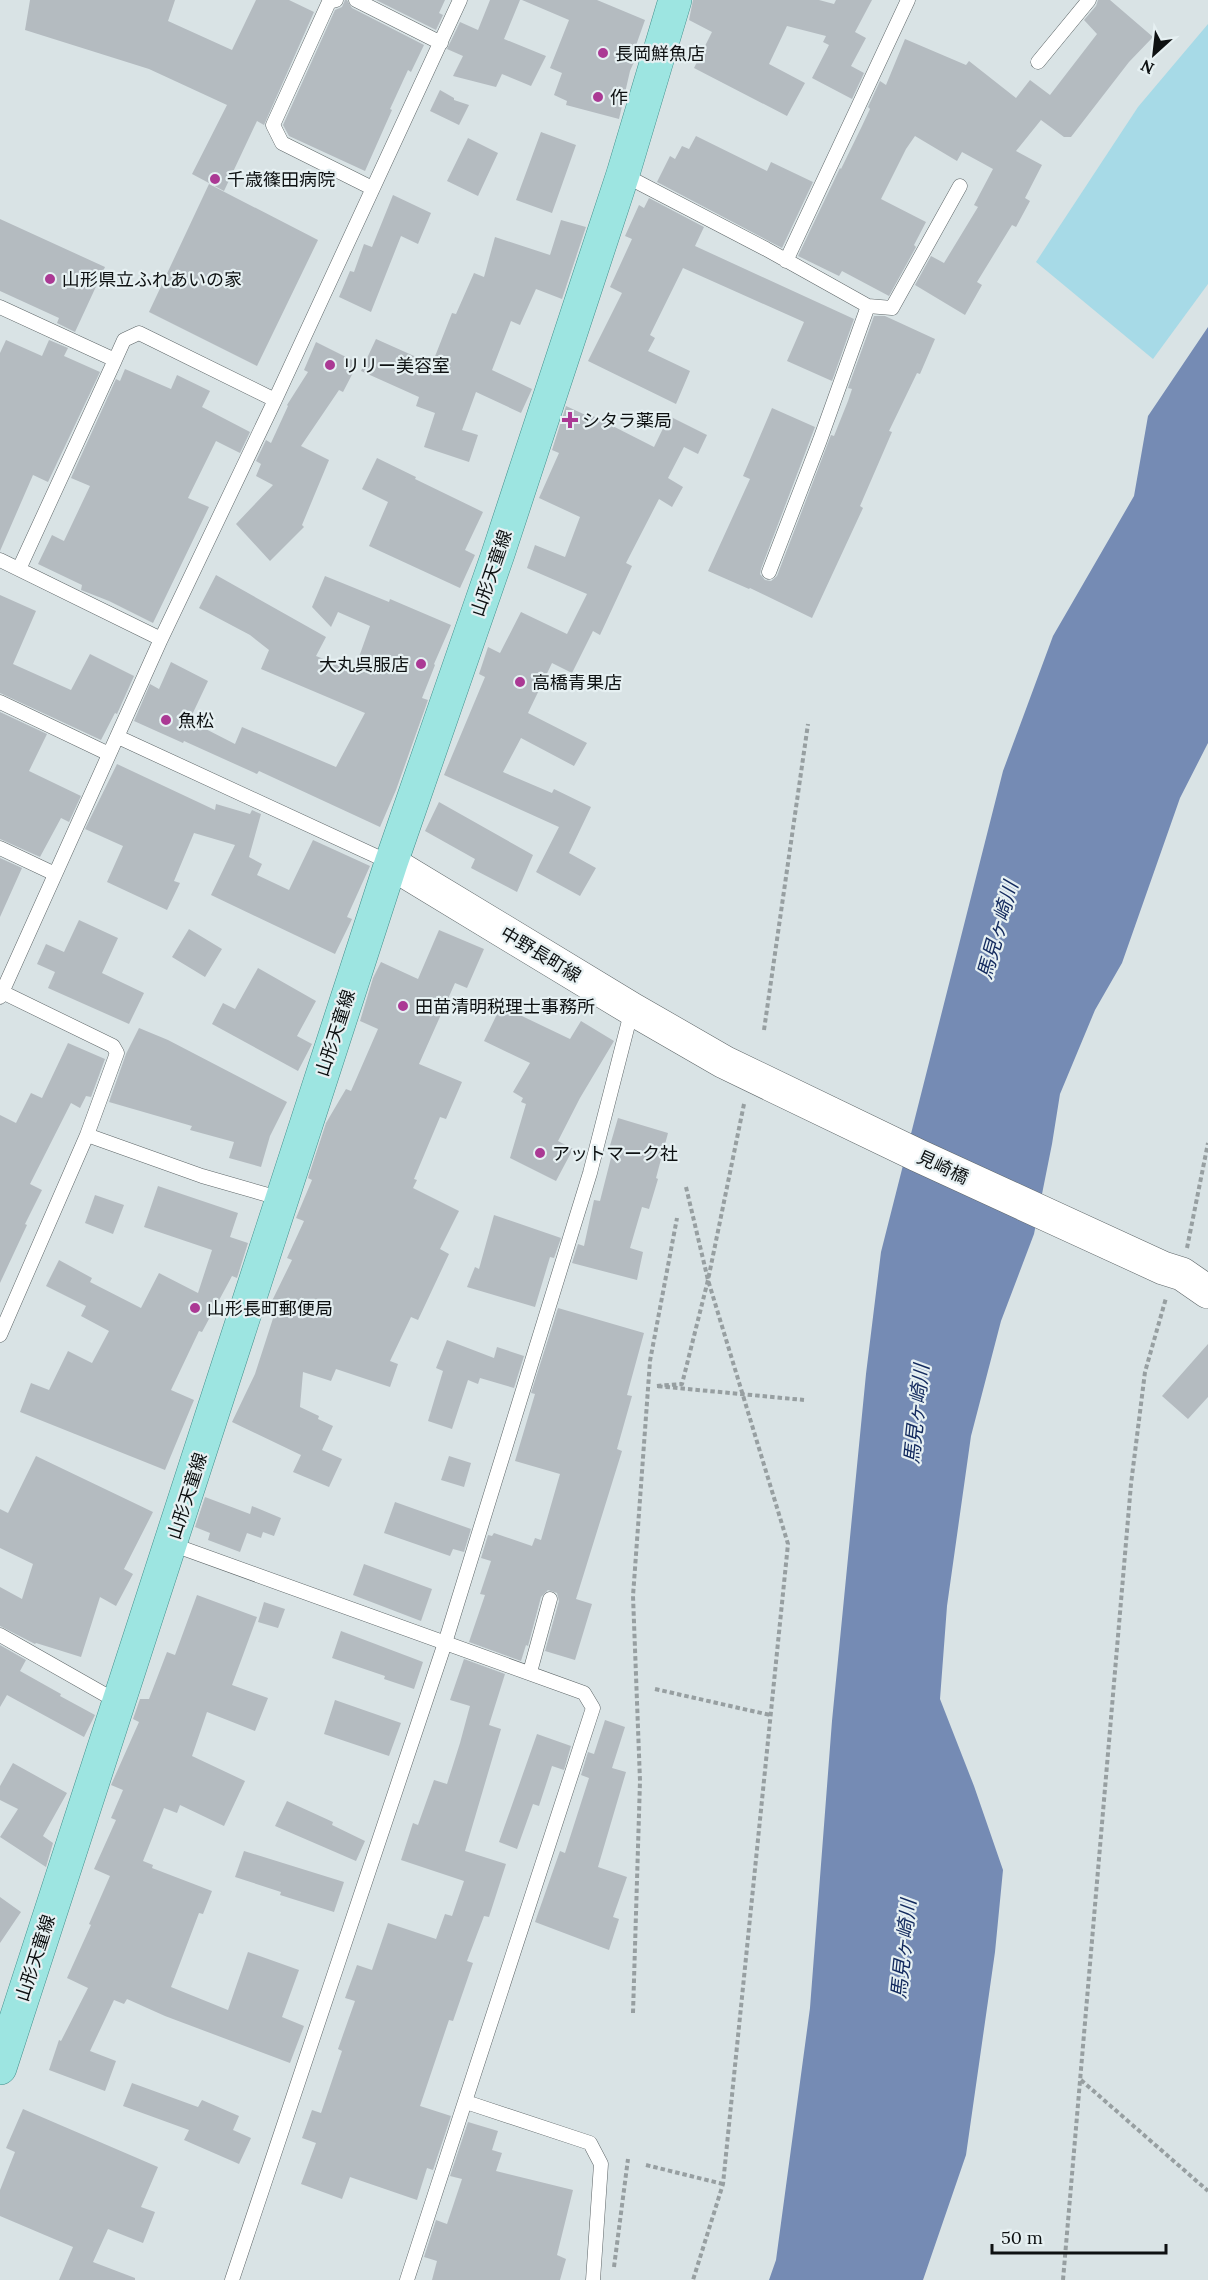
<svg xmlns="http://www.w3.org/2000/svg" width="1208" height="2280" viewBox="0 0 1208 2280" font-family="Lora,'Noto Sans JP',serif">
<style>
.green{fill:#a7dae7}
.water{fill:#758bb4}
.building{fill:#b4bbc0}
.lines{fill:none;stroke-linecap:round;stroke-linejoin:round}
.lane-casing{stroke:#5d6567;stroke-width:15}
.secondary-casing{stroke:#5d6567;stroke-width:34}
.primary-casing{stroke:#41908c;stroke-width:34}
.path{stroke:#979fa1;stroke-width:4;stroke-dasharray:4.5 3;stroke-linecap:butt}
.lane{stroke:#fff;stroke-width:14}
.secondary{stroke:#fff;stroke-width:33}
.primary{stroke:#9de5e1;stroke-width:33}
.poi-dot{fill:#ab3994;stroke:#e6f0f2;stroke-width:2}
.labels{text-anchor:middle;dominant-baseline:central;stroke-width:4.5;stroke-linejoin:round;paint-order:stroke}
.poi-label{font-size:18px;fill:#0e1112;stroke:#e6f0f2;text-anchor:start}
.street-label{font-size:18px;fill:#0e1112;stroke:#e6f0f2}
.water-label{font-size:20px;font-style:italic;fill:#12295d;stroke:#e6f0f2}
</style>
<rect width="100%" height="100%" fill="#d9e3e5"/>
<path class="green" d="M1208 24V284L1153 359 1036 262 1138 107Z"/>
<path class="water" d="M1208 327V743L1180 798 1122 963 1095 1010 1060 1094 1052 1144 1034 1234 1001 1321 971 1436 947 1606 940 1699 974 1786 1003 1870 995 1952 966 2155 923 2280H769L776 2260 810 2008 832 1721 866 1374 881 1252 1003 771 1053 636 1134 496 1148 416Z"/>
<path class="building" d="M30 0H175L168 21 232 50 256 0H289L314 12 264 125 257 121 224 191 192 174 227 105 149 69 25 30Z
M345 0H347L352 8 424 45 411 72 408 70 390 109 392 110 365 171 289 136 283 125 335 10 342 7Z
M376 0H445L439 13 443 15 436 30Z
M490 0H520L504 39 546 56 531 86 502 74 496 87 453 76 463 56 447 49 460 22 478 30Z
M522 0H597L645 20 634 51 638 53 630 71 619 119 566 105 567 101 554 95 562 73 550 68 569 20Z
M693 0H819L834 4 836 0H872L855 32 866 38 851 66 864 73 852 99 812 78 829 45 823 42 826 36 787 26 769 64 805 83 787 116 694 68 712 32 689 20Z
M1098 0H1110L1153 37 1129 62 1071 137H1064L1041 120 1016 151 1042 165 1025 198 1030 201 1016 227 1012 225 977 282 982 285 965 315 915 285 931 256 944 263 978 207 974 205 993 169 962 152 957 161 915 136 906 149 881 199 926 222 914 245 916 247 889 296 842 271 839 276 798 256 840 168 841 169 862 126 870 109 868 107 880 81 886 85 905 39 966 65 969 61 1016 98 1030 80 1050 95 1097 34 1084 20 1096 6Z
M440 90 454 98V100L469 105 459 125 430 111Z
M541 132 576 145 552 213 516 200Z
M696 136 767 171 771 162 813 182 782 248 657 182 670 156 675 159 682 146 689 149Z
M468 138 498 153 478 196 447 181Z
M209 184 318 240 257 366 149 312Z
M393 195 431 213 418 244 401 236 371 312 339 297 350 271 354 272 364 244 372 247Z
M649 198 704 227 695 246 854 319 832 381 787 361 804 322 683 268 650 335 655 338 648 351 690 371 676 404 588 361 622 293 610 287 632 239 625 236 639 205 644 208Z
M0 219 105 267 75 332 57 323 59 318 0 291Z
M561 220 586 227 562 299 536 289 520 325 511 321 492 370 532 389 521 413 476 392 462 430 478 435 469 462 424 447 435 413 416 406 419 397 361 371 376 339 432 364 452 313 456 314 474 273 484 277 495 237 550 255Z
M874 316H885L935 339 920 374 917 373 889 431 892 432 860 506 863 508 812 618 750 588 749 589 708 571 750 479 743 476 772 408 815 427 761 569 760 574 765 580 771 581 777 576 831 435 834 436 848 401 852 389 848 388Z
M6 340 42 356 49 340 68 348 64 356 100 372 48 482 33 475 0 551V353Z
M316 342 358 363 343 392 339 390 301 446 329 460 302 525 304 527 270 561 236 524 273 485 256 476 261 464 256 461 266 440 271 443 288 406 287 405 308 372 304 370Z
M125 369 171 389 177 375 210 391 202 407 250 432 240 453 216 441 188 498 209 507 153 623 109 601 81 590 82 585 38 564 52 535 64 541 90 486 71 478 116 379 120 381Z
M566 406 592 418 593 416 654 447 669 416 707 435 698 454 684 447 668 478 683 487 672 507 659 499 626 563 632 566 600 635 593 631 572 673 552 663 528 713 587 743 574 766 521 738 503 772 552 793 554 789 591 807 569 853 596 868 580 896 536 872 559 827 444 775 485 677 479 674 488 647 500 653 521 612 567 634 587 594 527 568 535 545 565 557 580 517 539 498 559 453 552 450Z
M377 458 416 477 415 479 483 512 465 550 475 555 460 588 369 546 388 502 362 489Z
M216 575 326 637 316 656 354 671 370 626 338 612 331 627 312 607 325 576 389 602 390 599 451 625 434 664 435 665 422 698 428 700 396 790 380 827 259 771 257 774 184 741 183 743 134 721 150 684 159 689 171 662 208 681 191 717 194 718 192 722 235 744 242 727 336 767 365 713 261 669 269 650 250 635 199 608Z
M0 595 36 611 13 664 71 690 90 654 134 676 117 714 115 713 101 740 0 693Z
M0 712 47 734 29 771 81 796 69 822 61 818 40 857 0 839Z
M117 764 215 810 216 804 250 814 252 810 261 814 249 857 262 864 257 875 289 890 313 840 370 866 347 917 352 919 335 954 211 895 235 845 194 833 174 881 180 883 167 910 107 882 123 846 85 829Z
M439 802 533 855 517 892 471 868 475 859 425 831Z
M0 858 22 868 0 917Z
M79 920 118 938 102 973 144 993 129 1024 48 988 55 972 37 964 46 944 64 952Z
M189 929 222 949 205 977 172 957Z
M439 930 484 949 467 988 455 983 419 1064 462 1082 446 1119 440 1117 414 1179 417 1180 413 1188 459 1211 440 1249 449 1254 418 1320 411 1317 390 1361 398 1364 390 1387 336 1369 331 1381 303 1372 300 1407 319 1416 318 1419 333 1426 322 1450 342 1459 329 1487 293 1472 301 1455 232 1422 255 1374 277 1306 271 1303 292 1260 287 1258 304 1221 296 1218 312 1180 308 1178 326 1123 346 1089 351 1091 378 1029 360 1021 373 978 381 962 418 979Z
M258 968 316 1001 297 1036 312 1044 298 1071 212 1024 223 1003 235 1009Z
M501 1006 570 1039 581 1021 614 1041 580 1098 558 1141 573 1149 556 1181 510 1158 526 1104 521 1102 523 1098 513 1092 530 1063 484 1041Z
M139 1028 168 1040 287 1102 270 1136 261 1167 229 1158 234 1142 190 1130 192 1126 109 1102 126 1054Z
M68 1043 105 1059 91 1097 86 1096 80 1108 71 1103 30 1184 42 1190 25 1224 27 1225 0 1283V1115L16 1123 31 1093 42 1098Z
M618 1118 668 1133 656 1178 658 1179 649 1209 642 1207 630 1248 643 1252 637 1280 572 1263 578 1244 584 1246 594 1200 600 1201 613 1150 609 1149Z
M158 1186 238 1213 230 1237 248 1243 237 1278 232 1276 202 1332 199 1331 171 1390 194 1400 165 1470 20 1412 31 1383 49 1390 68 1351 92 1363 109 1331 81 1316 86 1306 46 1286 59 1260 92 1278 90 1282 141 1308 159 1273 198 1293 212 1250 144 1227Z
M95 1195 124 1205 113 1234 85 1223Z
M494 1215 561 1238 554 1258 550 1257 535 1307 467 1287 475 1267 479 1269Z
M558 1308 644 1333 627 1395 632 1396 617 1449 622 1451 576 1599 592 1604 575 1660 545 1651 559 1601 557 1593 548 1590 541 1597 528 1646 526 1645 521 1661 469 1642 485 1595 480 1594 491 1561 481 1558 488 1535 492 1536 494 1533 532 1546 535 1538 541 1540 560 1474 515 1461 535 1394 531 1393Z
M447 1340 494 1358 497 1347 524 1356 514 1388 480 1378 478 1384 468 1380 452 1429 428 1421 443 1371 436 1368Z
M1208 1344V1397L1188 1419 1162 1396Z
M36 1456 153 1512 124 1569 133 1574 116 1606 100 1597 81 1657 36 1643 35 1644 0 1626V1587L22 1599 33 1564 0 1548V1509L8 1513Z
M449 1456 471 1463 464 1487 441 1480Z
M205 1497 250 1514 252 1506 281 1518 274 1536 263 1532 261 1538 247 1533 240 1552 208 1540 210 1533 195 1527Z
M395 1502 471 1529 464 1552 453 1549 450 1556 384 1533Z
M364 1564 432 1589 421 1621 353 1595Z
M197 1595 257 1617 232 1685 268 1698 255 1731 207 1712 192 1756 245 1781 224 1826 180 1805 177 1813 164 1808 143 1861 153 1865 152 1868 212 1891 203 1914 199 1913 171 1987 228 2010 248 1952 299 1970 282 2017 304 2026 290 2063 165 2016 127 1999 124 2004 114 2000 90 2051 116 2061 105 2091 49 2070 59 2040 61 2041 88 1988 67 1978 91 1925 89 1924 110 1876 94 1869 116 1820 111 1818 123 1790 111 1785 139 1722 133 1719 140 1699H149L167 1652 175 1655Z
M264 1602 285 1609 278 1628 258 1622Z
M341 1631 423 1662 414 1689 384 1679 385 1676 332 1658Z
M0 1645 26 1660 20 1671 61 1694 60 1696 95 1715 84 1737 7 1695 0 1707Z
M464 1659 505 1674 489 1725 501 1729 465 1851 506 1864 489 1917 484 1916 467 1961 473 1963 453 2021 449 2020 420 2106 451 2116 433 2170 427 2168 417 2200 350 2177 342 2199 301 2184 316 2143 302 2138 312 2110 321 2113 342 2051 338 2049 355 2001 345 1998 357 1965 372 1970 388 1923 436 1939 445 1914 452 1916 464 1881 401 1860 413 1823 418 1825 434 1780 447 1784 460 1743 470 1706 450 1700Z
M335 1700 401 1723 389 1756 324 1734Z
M605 1720 625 1727 612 1768 626 1772 598 1867 627 1877 613 1917 619 1919 609 1950 535 1922 560 1851 565 1853 589 1778 581 1775 588 1752 594 1754Z
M537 1734 571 1746 564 1770 552 1766 539 1806 533 1804 517 1849 499 1842Z
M13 1763 67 1793 43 1836 53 1843 46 1867 0 1837 18 1809 0 1800V1786Z
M287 1801 333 1822 332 1825 365 1841 356 1861 275 1826Z
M244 1851 344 1882 334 1912 280 1895 281 1892 235 1877Z
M0 1897 21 1912 0 1943Z
M132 2083 198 2107 202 2100 239 2116 233 2130 251 2138 239 2164 184 2140 189 2130 123 2106Z
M23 2109 158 2167 141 2207 155 2212 143 2243 108 2229 93 2262 135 2278V2280H59L73 2247 0 2216V2190L15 2152 6 2148Z
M468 2122 498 2131 492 2150 502 2153 496 2171 573 2190 557 2255 566 2259 560 2280H432L437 2261 424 2257 436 2220 447 2224 462 2179 450 2176Z"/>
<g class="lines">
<g class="lane-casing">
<path id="lane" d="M336 0 329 2 273 125 282 143 372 188
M356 0 441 43
M1038 62 1089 0
M624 175 766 249 868 306 820 440 769 572
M786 261 908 0
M868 306 892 308 960 186
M0 307 115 360 19 569
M115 360 124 340 139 333 275 400
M0 560 161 639
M0 702 109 754
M118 737 391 863
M0 848 55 874
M2 992 113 1046 117 1053 87 1135 202 1176 282 1199
M0 997 161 639 275 400 460 0
M0 1335 87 1135
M171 1544 584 1693 593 1708 407 2280
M0 1635 118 1702
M530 1672 550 1599
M466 2102 590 2143 601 2164 593 2280
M232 2280 445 1643 590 1173 632 1009"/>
</g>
<g class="secondary-casing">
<path id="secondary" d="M391 863 632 1009 724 1062 917 1155 1163 1268 1182 1274 1208 1292"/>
</g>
<g class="primary-casing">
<path id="primary" d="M0 2068 391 863 498 554 623 174 675 0"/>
</g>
<path class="path" d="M764 1030 808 724
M744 1104 708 1280 682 1384 656 1386 804 1400
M686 1187 708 1280 788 1544 723 2184 693 2280
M1187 1248 1208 1143
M655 1689 770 1715
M633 2013 640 1781 633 1596 650 1361 677 1218
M1081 2080 1208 2191
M646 2165 723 2184
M614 2267 628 2159
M1063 2280 1131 1484 1145 1372 1166 1298"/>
<use href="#lane" class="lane"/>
<use href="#secondary" class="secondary"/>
<use href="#primary" class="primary"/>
</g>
<g class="poi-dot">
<circle cx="603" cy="53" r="6"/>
<circle cx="598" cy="97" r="6"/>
<circle cx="215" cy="179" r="6"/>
<circle cx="50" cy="279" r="6"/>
<circle cx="330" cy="365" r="6"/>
<path d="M567 411h6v6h6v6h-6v6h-6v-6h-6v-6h6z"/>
<circle cx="421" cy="664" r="6"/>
<circle cx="520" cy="682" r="6"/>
<circle cx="166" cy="720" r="6"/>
<circle cx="403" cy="1006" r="6"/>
<circle cx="540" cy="1153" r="6"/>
<circle cx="195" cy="1308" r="6"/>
</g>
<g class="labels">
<g class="poi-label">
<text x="615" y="53">長岡鮮魚店</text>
<text x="610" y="97">作</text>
<text x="227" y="179">千歳篠田病院</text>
<text x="62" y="279">山形県立ふれあいの家</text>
<text x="342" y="365">リリー美容室</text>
<text x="582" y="420">シタラ薬局</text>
<text x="409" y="664" text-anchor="end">大丸呉服店</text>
<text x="532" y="682">高橋青果店</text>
<text x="178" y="720">魚松</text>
<text x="415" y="1006">田苗清明税理士事務所</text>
<text x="552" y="1153">アットマーク社</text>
<text x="207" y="1308">山形長町郵便局</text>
</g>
<g class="street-label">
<text transform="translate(491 573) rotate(-71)">山形天童線</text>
<text transform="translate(541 954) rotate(31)">中野長町線</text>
<text transform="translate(335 1033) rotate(-72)">山形天童線</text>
<text transform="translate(943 1167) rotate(25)">見崎橋</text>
<text transform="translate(187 1496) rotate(-72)">山形天童線</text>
<text transform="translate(35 1958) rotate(-72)">山形天童線</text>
</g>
<g class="water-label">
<text transform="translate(997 930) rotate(-74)">馬見ヶ崎川</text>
<text transform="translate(916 1414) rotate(-84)">馬見ヶ崎川</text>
<text transform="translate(903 1949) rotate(-84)">馬見ヶ崎川</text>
</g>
</g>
<g transform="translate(1154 54) rotate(207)" stroke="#e6f0f2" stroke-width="4.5" paint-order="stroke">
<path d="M0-4.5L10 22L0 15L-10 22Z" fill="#0e1112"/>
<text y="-9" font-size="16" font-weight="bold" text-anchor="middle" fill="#0e1112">N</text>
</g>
<path d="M992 2244v9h174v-9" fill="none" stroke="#0e1112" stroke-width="3"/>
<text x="1001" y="2244" font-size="18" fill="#0e1112" stroke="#e6f0f2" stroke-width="4.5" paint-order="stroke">50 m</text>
</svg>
